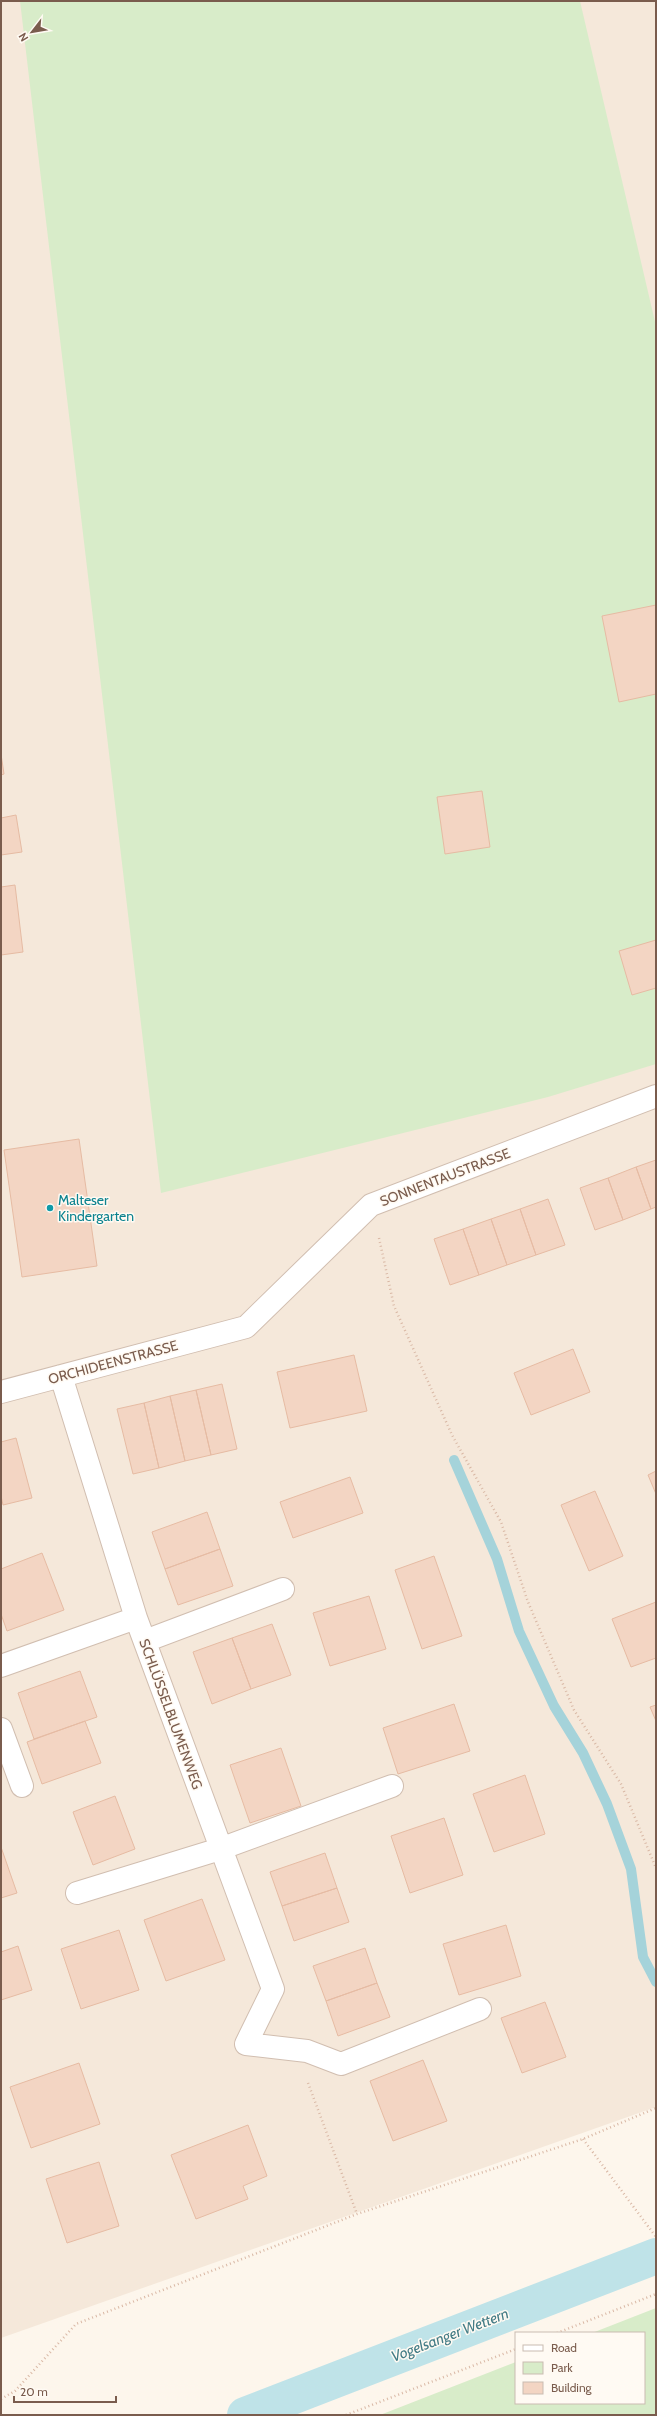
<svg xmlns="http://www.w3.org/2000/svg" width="657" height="2416" viewBox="0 0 657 2416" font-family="Cabin,sans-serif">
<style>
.residential{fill:#f5e8da}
.green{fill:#d8ecc9}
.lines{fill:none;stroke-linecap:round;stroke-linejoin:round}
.stream{stroke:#a5d3da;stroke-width:10}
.canal{stroke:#bfe3e8;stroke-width:36}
.building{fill:#f3d5c3;stroke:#e6bba3}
.minor-casing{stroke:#d1beb0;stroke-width:24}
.path{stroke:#d9b8a5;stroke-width:2.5;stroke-dasharray:1 3;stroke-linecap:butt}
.minor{stroke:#fff;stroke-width:22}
.culture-dot{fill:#0f9aa8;stroke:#fffaf3;stroke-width:1.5}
.labels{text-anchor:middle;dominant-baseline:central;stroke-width:3;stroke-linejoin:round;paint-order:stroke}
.street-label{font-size:14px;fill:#7a5c4d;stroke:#fffaf3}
.culture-label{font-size:14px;fill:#0d838f;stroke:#fffaf3;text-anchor:start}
.water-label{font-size:15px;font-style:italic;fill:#437c86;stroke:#fffaf3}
</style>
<rect width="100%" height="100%" fill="#fdf6ec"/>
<path class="residential" d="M1 1H656V2107L1 2338Z"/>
<path class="green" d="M20 1H580L656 326V1064L548 1097 161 1193Z
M656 2308V2415H380L516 2362V2403H644V2333H592Z"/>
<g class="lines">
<path class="stream" d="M454 1460 497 1559 519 1631 554 1706 583 1753 607 1804 631 1869 643 1957 656 1982"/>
<path class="canal" d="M245 2415 656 2256"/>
</g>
<path class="building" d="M656 605V694L619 702 602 616Z
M1 754 4 774 1 775Z
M482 791 490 847 445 854 437 797Z
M16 815 22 852 1 855V818Z
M15 885 23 952 1 955V887Z
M656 940V988L632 995 619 951Z
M79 1139 97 1266 22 1277 4 1150Z
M656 1160V1207L651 1209 636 1167Z
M636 1167 651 1209 623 1220 608 1178Z
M608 1178 623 1220 595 1230 580 1188Z
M548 1199 565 1245 536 1255 520 1209Z
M520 1209 536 1255 507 1265 491 1219Z
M491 1219 507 1265 479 1275 463 1229Z
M463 1229 479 1275 450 1285 434 1239Z
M573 1349 590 1392 531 1415 514 1373Z
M354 1355 367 1411 290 1428 277 1372Z
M222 1384 237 1449 211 1455 196 1390Z
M196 1390 211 1455 185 1461 170 1396Z
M170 1396 185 1461 159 1468 144 1403Z
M144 1403 159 1468 133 1474 117 1409Z
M16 1438 32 1498 3 1505 1 1496V1442Z
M656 1471V1494L648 1475Z
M350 1477 363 1513 293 1538 280 1502Z
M595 1491 623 1556 589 1571 561 1505Z
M207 1512 220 1549 165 1569 152 1532Z
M220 1549 233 1586 178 1605 165 1569Z
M42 1553 64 1610 7 1631 1 1614V1569Z
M434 1556 462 1636 422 1649 395 1570Z
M369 1596 386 1649 330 1666 313 1613Z
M656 1602V1658L631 1667 612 1619Z
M272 1624 291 1675 251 1689 232 1638Z
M232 1638 251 1689 212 1704 193 1652Z
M80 1671 97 1717 34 1739 18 1693Z
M454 1704 470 1751 398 1774 383 1728Z
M656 1705V1721L650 1707Z
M85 1721 101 1763 42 1784 27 1742Z
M281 1748 301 1806 250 1823 230 1765Z
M525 1775 545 1834 494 1852 473 1794Z
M115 1796 135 1849 93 1865 73 1812Z
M444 1818 463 1875 410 1893 391 1836Z
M1 1847 17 1893 1 1898Z
M325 1853 337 1888 282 1906 270 1872Z
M337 1888 349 1922 294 1941 282 1906Z
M202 1899 225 1960 166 1981 144 1920Z
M506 1925 521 1976 459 1995 443 1944Z
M119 1930 139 1990 81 2009 61 1949Z
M18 1946 32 1990 1 2000V1952Z
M365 1948 377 1983 326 2001 313 1966Z
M377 1983 390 2017 338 2036 326 2001Z
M545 2002 566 2057 522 2073 501 2018Z
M423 2060 447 2121 393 2141 370 2081Z
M79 2063 100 2124 31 2148 10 2087Z
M248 2125 267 2176 243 2186 248 2199 196 2219 171 2155Z
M99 2162 119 2226 67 2243 46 2179Z"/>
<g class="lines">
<g class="minor-casing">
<path id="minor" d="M61 1376 136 1618 273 1989 246 2044 307 2051 341 2064 480 2009
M1 1392 246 1327 371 1205 656 1096
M145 1641 283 1589
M1 1666 136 1618
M1 1729 22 1786
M77 1893 220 1849 392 1786"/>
</g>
<path class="path" d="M379 1238 394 1306 452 1435 501 1522 528 1602 574 1710 621 1784 656 1868
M308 2083 357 2214
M583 2139 656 2237
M557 2333 656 2294
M1 2399 15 2391 76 2324 357 2214 583 2139 656 2108
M346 2415 516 2349"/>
<use href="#minor" class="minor"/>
</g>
<circle class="culture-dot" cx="50" cy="1208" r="4"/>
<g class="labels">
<g class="street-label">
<text transform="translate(445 1177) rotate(-21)">SONNENTAUSTRASSE</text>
<text transform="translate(113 1362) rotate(-15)">ORCHIDEENSTRASSE</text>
<text transform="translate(171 1714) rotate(70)">SCHLÜSSELBLUMENWEG</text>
</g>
<g class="culture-label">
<text x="58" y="1200">Malteser<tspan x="58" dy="16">Kindergarten</tspan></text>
</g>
<g class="water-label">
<text transform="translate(450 2335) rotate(-21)">Vogelsanger Wettern</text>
</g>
</g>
<rect width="657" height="2416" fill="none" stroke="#7a5c4d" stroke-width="4"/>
<rect x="515" y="2332" width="130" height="72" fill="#fffaf3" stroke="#cabbb1"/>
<rect x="523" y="2345" width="20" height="6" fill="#ffffff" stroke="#cabbb1"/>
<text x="551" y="2352" font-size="12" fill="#7a5c4d">Road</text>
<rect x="523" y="2362" width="20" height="12" fill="#d8ecc9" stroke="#cabbb1"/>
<text x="551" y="2372" font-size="12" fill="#7a5c4d">Park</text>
<rect x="523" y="2382" width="20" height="12" fill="#f3d5c3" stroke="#cabbb1"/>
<text x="551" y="2392" font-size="12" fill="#7a5c4d">Building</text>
<g transform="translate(32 32) rotate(239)" stroke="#fffaf3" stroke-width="3" paint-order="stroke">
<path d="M0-3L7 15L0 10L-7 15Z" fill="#7a5c4d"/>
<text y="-6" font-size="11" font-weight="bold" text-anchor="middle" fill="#7a5c4d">N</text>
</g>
<path d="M14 2396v6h102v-6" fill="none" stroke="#7a5c4d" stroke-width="2"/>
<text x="20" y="2396" font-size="12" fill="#7a5c4d" stroke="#fffaf3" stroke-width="3" paint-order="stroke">20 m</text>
</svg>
